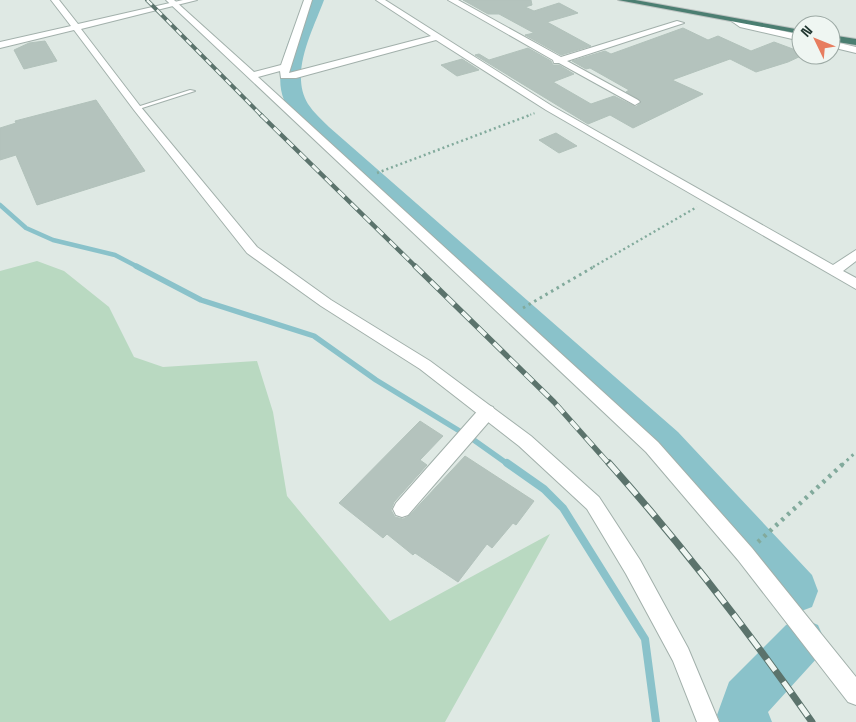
<svg xmlns="http://www.w3.org/2000/svg" width="856" height="722" viewBox="0 0 856 722" font-family="'Space Grotesk',sans-serif">
<style>
.green{fill:#b9d9c1}
.lines{fill:none;stroke-linecap:round;stroke-linejoin:round}
.stream-far2{stroke:#8ac2ca;stroke-width:4.5}
.stream-far1{stroke:#8ac2ca;stroke-width:5.5}
.stream{stroke:#8ac2ca;stroke-width:8}
.river{fill:#8ac2ca;fill-rule:evenodd}
.building{fill:#b4c3bd;stroke:#b2c2bb}
.service-casing{stroke:#a2b0ab;stroke-width:2}
.minor-casing{stroke:#a2b0ab;stroke-width:2}
.tertiary-casing{stroke:#a2b0ab;stroke-width:2}
.trunk-casing{stroke:#bcc3c1;stroke-width:2}
.path-far3{stroke:#82aa9c;stroke-width:2;stroke-dasharray:1 2.5;stroke-linecap:butt}
.path-far2{stroke:#82aa9c;stroke-width:2.5;stroke-dasharray:2 3;stroke-linecap:butt}
.path-far1{stroke:#82aa9c;stroke-width:3;stroke-dasharray:2.5 4;stroke-linecap:butt}
.path{stroke:#82aa9c;stroke-width:4.5;stroke-dasharray:3 5;stroke-linecap:butt}
.service{fill:#fff;fill-rule:evenodd}
.minor{fill:#fff;fill-rule:evenodd}
.tertiary{fill:#fff;fill-rule:evenodd}
.trunk{fill:#4b7e71;fill-rule:evenodd}
.rail-far3-casing{stroke:#5b736c;stroke-width:4}
.rail-far2-casing{stroke:#5b736c;stroke-width:4.5}
.rail-far1-casing{stroke:#5b736c;stroke-width:5.5}
.rail-casing{stroke:#5b736c;stroke-width:7}
.rail-far3{stroke:#eff6f2;stroke-width:2.5;stroke-dasharray:7;stroke-linecap:butt}
.rail-far2{stroke:#eff6f2;stroke-width:3;stroke-dasharray:9;stroke-linecap:butt}
.rail-far1{stroke:#eff6f2;stroke-width:4;stroke-dasharray:11;stroke-linecap:butt}
.rail{stroke:#eff6f2;stroke-width:5;stroke-dasharray:14;stroke-linecap:butt}
</style>
<rect width="100%" height="100%" fill="#dfe9e4"/>
<path class="green" d="M37 261 64 271 109 307 134 357 163 367 257 361 273 412 287 496 390 621 550 534 445 722H0V271Z"/>
<g class="lines">
<path class="stream-far2" d="M0 205 26 228 53 240 115 255 138 267"/>
<path class="stream-far1" d="M136 266 201 300 314 336 376 380 471 438 509 465"/>
<path class="stream" d="M507 463 544 489 563 508 645 639 656 722"/>
<path class="river" d="M306 0H324C313 30 289 73 308 104 314 113 322 120 329 127L678 432 812 575 818 591 812 607 796 613 780 607 652 454 313 137C303 126 290 114 284 100 271 68 295 29 306 0Z
M802 618 818 625 825 641 818 657 768 712 772 722H720L717 715 729 682 786 625Z"/>
</g>
<path class="building" d="M463 0H531L532 5 525 7 534 11 559 3 578 13 547 22 591 46 561 55 525 35 534 33 499 14H488Z
M683 28 708 40 718 36 751 51 774 42 801 52 803 55 788 62 756 72 730 59 672 80 703 94 633 128 610 115 588 124 475 55 479 54 489 60 528 48 551 61 553 65H559L574 74 553 82 591 104 614 96 636 107 641 101 626 92 629 90 590 68 586 69 572 61 605 51 611 54Z
M45 41 57 61 24 69 14 50 29 43Z
M462 59 479 70 457 76 441 65Z
M96 100 145 171 37 205 16 155 0 160V128L16 123 15 121Z
M556 133 577 146 559 153 539 140Z
M420 421 443 436 420 460 427 465 394 502 391 510 395 517 403 519 409 516 465 456 534 501 516 525 513 523 492 548 487 544 458 582 415 553 413 555 387 534 383 538 339 503Z"/>
<g class="lines">
<g class="service-casing">
<path id="service" d="M190 90 195 91 139 109 134 108Z"/>
</g>
<g class="minor-casing">
<path id="minor" d="M166 0H174L254 72 281 65 304 0H312L289 73 431 36 376 0H385L552 106 833 265 856 250V261L843 271 856 278V289L546 110 436 40 296 78H281L280 71 258 77 658 442 752 548 856 677V705L848 702 738 560 646 452Z
M448 0H458L561 57 677 21 684 23 567 61 638 100 640 102 635 105 559 63H554L553 60Z
M734 18 746 23 801 35V41L740 27 730 20Z
M831 41 856 47V53L831 47Z
M487 405 493 407 495 412 493 417 408 515 402 517 396 515 393 509 396 503 481 407Z"/>
</g>
<g class="tertiary-casing">
<path id="tertiary" d="M51 0H59L78 24 183 0H197L81 29 140 106 257 247 331 300 430 361 531 436 599 497 640 560 688 648 719 722H697L673 661 626 574 587 509 519 446 420 369 321 306 247 253 134 110 74 30 0 48V42L71 26Z"/>
</g>
<g class="trunk-casing">
<path id="trunk" d="M618 0H635L801 30V34Z
M831 35 856 39V45L831 41Z"/>
</g>
<path class="path-far3" d="M527 116 535 113"/>
<path class="path-far2" d="M377 173 530 115
M593 267 697 207"/>
<path class="path-far1" d="M523 308 595 266
M842 465 856 452"/>
<path class="path" d="M758 542 844 463"/>
<use href="#service" class="service"/>
<use href="#minor" class="minor"/>
<use href="#tertiary" class="tertiary"/>
<use href="#trunk" class="trunk"/>
<g class="rail-far3-casing">
<path id="rail-far3" d="M147 0 262 116"/>
</g>
<g class="rail-far2-casing">
<path id="rail-far2" d="M261 115 416 267"/>
</g>
<g class="rail-far1-casing">
<path id="rail-far1" d="M415 266 554 402 610 465"/>
</g>
<g class="rail-casing">
<path id="rail" d="M609 463C682 545 749 632 812 722"/>
</g>
<use href="#rail-far3" class="rail-far3"/>
<use href="#rail-far2" class="rail-far2"/>
<use href="#rail-far1" class="rail-far1"/>
<use href="#rail" class="rail"/>
</g>
<g transform="translate(816 40) rotate(313)"><circle r="24" fill="#eff6f2" stroke="#9daaa5"/>
<path d="M0-4L9 19L0 12L-9 19Z" fill="#e77d5f"/>
<text y="-8" font-size="14" font-weight="bold" text-anchor="middle" fill="#213731">N</text>
</g>
</svg>
